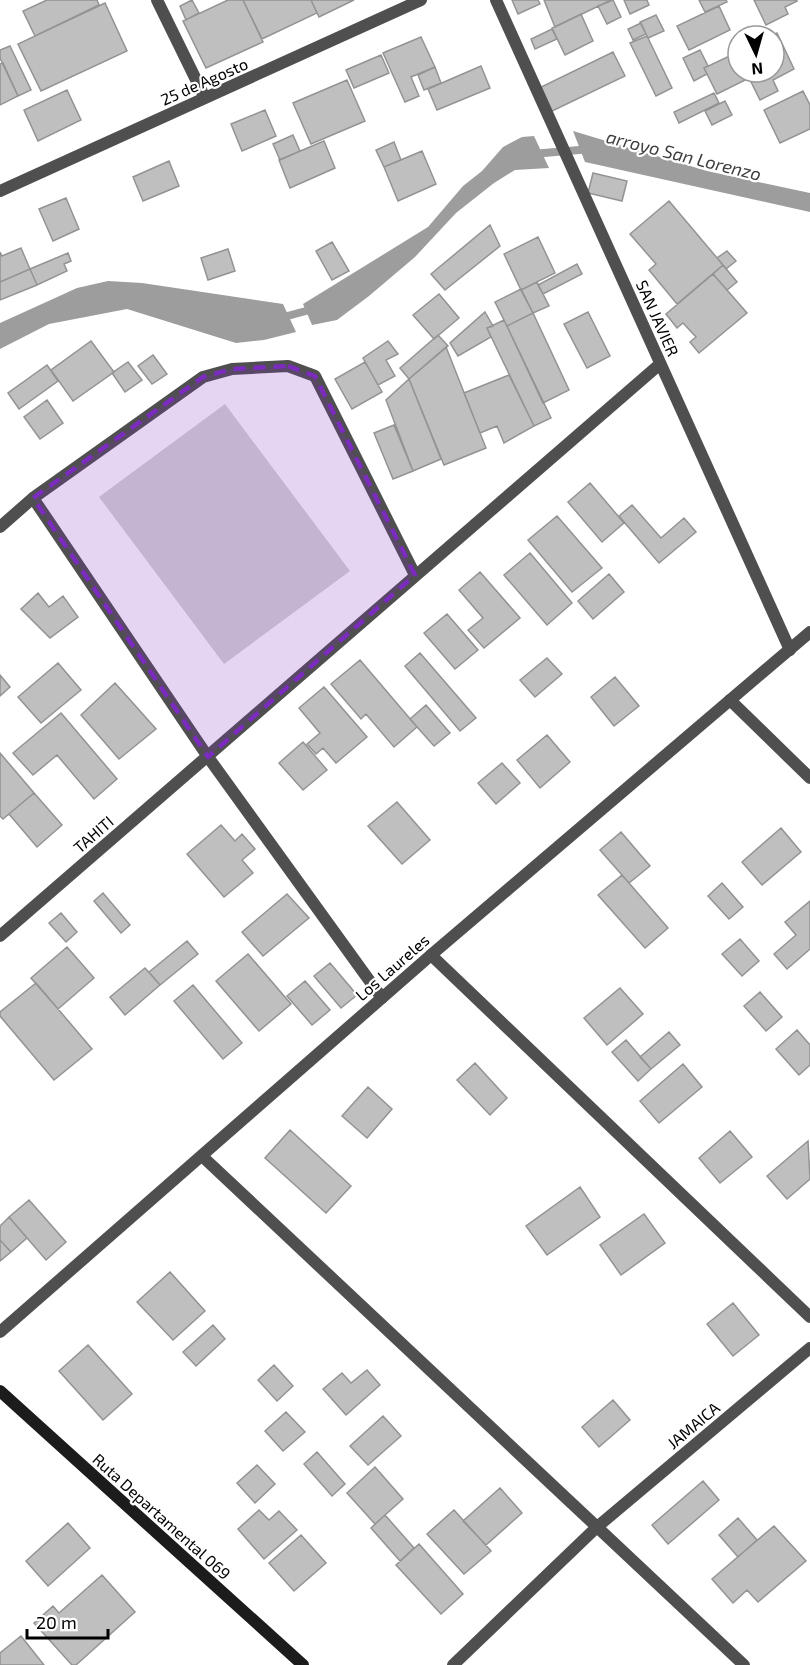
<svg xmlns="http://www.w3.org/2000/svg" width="810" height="1665" viewBox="0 0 810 1665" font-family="'Exo 2',sans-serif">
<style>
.green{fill:#d6d6d6}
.water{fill:#9d9d9d}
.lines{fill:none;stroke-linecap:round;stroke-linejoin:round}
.stream{stroke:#9d9d9d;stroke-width:8}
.building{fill:#bfbfbf;stroke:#939393;stroke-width:1.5}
.minor{stroke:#4f4f4f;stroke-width:12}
.tertiary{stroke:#4f4f4f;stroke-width:12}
.secondary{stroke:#1c1c1c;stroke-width:12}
.marked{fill:#7b2cbf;fill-opacity:0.2;stroke:#7b2cbf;stroke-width:4.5;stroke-dasharray:12 8;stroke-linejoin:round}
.labels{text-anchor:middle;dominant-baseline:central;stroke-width:4.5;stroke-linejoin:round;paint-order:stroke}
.street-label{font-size:16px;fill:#000;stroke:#fff}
.water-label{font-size:18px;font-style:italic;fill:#3e3e3e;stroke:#fff}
</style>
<rect width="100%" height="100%" fill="#fff"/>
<path class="green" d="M225 404 350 571 224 664 99 497Z"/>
<path class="water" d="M573 131 707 171 810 193V212L585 162Z
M534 136 549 168 515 170 494 183 456 213 415 257 369 296 337 320 312 325 303 304 428 227 463 186 482 171 503 147 522 137Z
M108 281 142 283 283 304 296 332 264 340 236 343 127 309 49 324 0 349V323L77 288Z"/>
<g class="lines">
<path class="stream" d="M532 154 591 149
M280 318 317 308"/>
</g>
<path class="building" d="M47 0H97L99 5 35 36 23 11Z
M192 0 199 13 186 20 180 6Z
M228 0H243L263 42 206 68 183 21Z
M243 0H311L317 13 262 39Z
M311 0H354L319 17Z
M512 0H538L540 4 518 14Z
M544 0H611L555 27Z
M613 0 621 17 607 24 598 6Z
M624 0H647L649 5 630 14Z
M699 0H726L727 2 705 12Z
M754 0H797V1L785 7 788 14 766 25Z
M105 3 127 51 41 91 18 44Z
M719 6 730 30 689 50 677 26Z
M581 14 593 41 565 55 552 28Z
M656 15 664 31 648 38 640 22Z
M641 23 646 34 633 40 628 29Z
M552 29 557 39 535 49 531 39Z
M777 33 794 69 773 80 778 91 760 100 749 78 717 94 704 68 738 52V72H774V36H771Z
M647 36 672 88 656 96 630 43Z
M421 37 435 67 411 77 419 96 405 102 383 53Z
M10 46 31 90 18 96 0 58V50Z
M700 50 708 66 704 68 707 74 694 81 683 58Z
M613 52 625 76 548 113 537 89Z
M381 55 389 73 354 88 346 70Z
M3 63 18 96 0 105V64Z
M481 66 490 88 437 110 428 89Z
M435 67 441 83 424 90 418 75Z
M347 80 365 121 311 144 293 103Z
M67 90 81 120 38 141 24 110Z
M803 91 810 105V129L780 143 764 110Z
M714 93 719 103 679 123 674 112Z
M725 101 732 115 712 125 705 111Z
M265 110 276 136 242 151 231 124Z
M293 135 300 151 280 160 273 144Z
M324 141 335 168 290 188 279 160Z
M394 142 401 160 384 167 376 150Z
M422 151 436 184 398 201 384 167Z
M169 161 179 186 143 201 133 177Z
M593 173 627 181 622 201 588 193Z
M66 198 79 229 53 241 39 209Z
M669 201 723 265 677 304 649 270 656 264 630 234Z
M490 225 500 246 445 290 431 274Z
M538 237 555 273 521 290 504 254Z
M332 242 349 271 332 280 316 251Z
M21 248 30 269 0 282V252L2 256Z
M228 249 235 271 208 280 201 258Z
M727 251 736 261 726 269 717 258Z
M68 253 71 261 64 264 67 271 37 285 30 269Z
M577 264 582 274 543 294 538 285Z
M723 265 737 282 727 290 713 274Z
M30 269 37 285 0 300V282Z
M713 274 747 313 699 353 690 342 696 337 683 323 677 328 666 314Z
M537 282 549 306 533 313 521 290Z
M521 289 533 313 507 326 495 302Z
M439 294 459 318 434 339 413 315Z
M485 312 493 326 487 328 491 337 458 356 450 343Z
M588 312 610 356 587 368 564 324Z
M533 313 569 390 543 403 507 326Z
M504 320 551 418 534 426 487 328Z
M438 335 448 346 409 379 400 368Z
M91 341 114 372 73 401 51 370Z
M388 341 398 354 386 360 395 376 378 385 363 358Z
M446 347 486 448 444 465 409 379Z
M153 355 167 374 152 384 138 366Z
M128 362 142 380 125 392 112 373Z
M365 362 382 392 352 409 335 379Z
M47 365 58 381 19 409 8 393Z
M509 375 534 426 504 443 497 426 480 433 464 393Z
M409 379 441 459 413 471 386 400Z
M47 400 63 423 40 439 24 417Z
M394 425 413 471 393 479 374 433Z
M590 483 624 523 602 542 568 502Z
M632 505 661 538 684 518 696 532 659 563 619 516Z
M557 516 602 568 572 592 528 540Z
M530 553 572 603 547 625 504 575Z
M480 572 520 618 484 648 468 630 483 618 459 590Z
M609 574 624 592 593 619 578 601Z
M38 593 49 607 63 596 78 617 50 638 21 609Z
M447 614 478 650 455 669 424 633Z
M420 653 476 718 460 731 405 666Z
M547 658 562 674 535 697 520 680Z
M360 660 417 727 394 747 366 714 361 719 331 684Z
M58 663 81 690 41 723 18 697Z
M0 675 10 687 0 696Z
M615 677 639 706 614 726 591 697Z
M115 683 156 729 119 759 81 715Z
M324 687 367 737 336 763 323 748 316 754 307 744 320 733 299 708Z
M426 705 450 733 434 746 410 719Z
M61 713 117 779 94 799 57 755 33 775 13 753Z
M547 735 570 762 540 788 517 760Z
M303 742 327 770 303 790 279 763Z
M0 753 34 793 3 819 0 816Z
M502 763 520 783 496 804 478 783Z
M34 793 62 825 37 847 9 814Z
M397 802 430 840 402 864 368 826Z
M221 825 235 841 242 834 255 849 242 860 253 873 224 897 187 854Z
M781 828 801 852 762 885 742 862Z
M621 832 650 866 629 883 600 850Z
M622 875 668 928 645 948 598 895Z
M722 883 743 907 729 919 708 896Z
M103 893 130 925 121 933 94 901Z
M287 894 309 918 263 956 242 932Z
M810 901V949L787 969 774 954 796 935 785 922Z
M61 913 77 932 66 942 49 923Z
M740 939 759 961 742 976 722 954Z
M187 941 198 954 160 985 149 972Z
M67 947 94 978 58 1009 31 978Z
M248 954 291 1004 259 1031 216 981Z
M330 963 357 995 341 1008 314 976Z
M145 968 160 985 125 1015 110 997Z
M305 981 330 1010 312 1025 287 996Z
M36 983 92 1049 54 1080 0 1016V1012Z
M193 985 242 1043 223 1059 174 1001Z
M620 988 643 1014 607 1045 584 1018Z
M760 992 782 1017 766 1031 744 1006Z
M797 1030 810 1045V1065L799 1075 776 1049Z
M669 1032 680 1045 651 1069 640 1057Z
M626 1040 651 1069 638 1081 612 1052Z
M475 1063 507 1098 490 1115 457 1080Z
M683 1064 702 1087 659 1123 640 1101Z
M368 1087 392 1109 367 1138 342 1116Z
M290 1130 351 1186 326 1213 265 1158Z
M730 1131 752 1157 720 1183 699 1158Z
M808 1141 810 1179 787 1199 767 1176Z
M580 1187 600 1217 547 1255 526 1226Z
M29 1200 66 1242 46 1260 9 1217Z
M644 1214 665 1243 621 1275 600 1245Z
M9 1217 27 1238 11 1252 0 1240V1226Z
M0 1240 11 1252 0 1261Z
M170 1272 205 1311 173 1340 137 1302Z
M733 1303 759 1335 733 1356 707 1324Z
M213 1325 225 1339 196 1366 183 1352Z
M88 1345 132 1394 103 1420 59 1371Z
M274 1365 293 1386 277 1401 258 1380Z
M367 1370 380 1385 346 1415 323 1389 342 1373 351 1383Z
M613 1400 630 1420 599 1447 582 1427Z
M286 1412 305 1432 283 1451 265 1431Z
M383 1416 401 1436 368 1465 350 1446Z
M317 1452 345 1484 332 1496 304 1464Z
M257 1465 275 1484 255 1503 237 1483Z
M375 1467 403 1499 375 1524 347 1493Z
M703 1481 719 1500 668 1544 652 1525Z
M500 1488 522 1513 486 1545 463 1521Z
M259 1510 269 1520 279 1511 297 1530 264 1559 238 1529Z
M454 1510 491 1551 464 1574 427 1534Z
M385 1515 414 1548 400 1561 371 1528Z
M738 1518 757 1540 738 1557 719 1535Z
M68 1523 90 1548 48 1586 26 1561Z
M774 1526 806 1561 758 1602 747 1590 733 1603 712 1579Z
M301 1535 326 1563 294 1591 269 1563Z
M419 1544 463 1594 441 1614 396 1565Z
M102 1575 135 1612 76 1665H72L34 1623 53 1606 59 1613Z
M21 1636 44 1665H0V1653Z"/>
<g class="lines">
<path class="minor" d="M157 0 205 98
M496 0 790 650
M0 191 421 0
M33 498 208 757 382 998
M0 527 33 498 203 377 232 369 288 366 315 376 415 575
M730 700 810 778
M0 936 660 364
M431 955 810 1317
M203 1157 744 1665
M453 1665 597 1527 810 1348"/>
<path class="tertiary" d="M0 1332 431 955 810 632"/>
<path class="secondary" d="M0 1391 303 1665"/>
</g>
<path class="marked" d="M288 366 315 376 415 575 208 757 33 498 203 377 232 369Z"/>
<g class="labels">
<g class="street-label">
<text transform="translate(204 81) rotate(-24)">25 de Agosto</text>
<text transform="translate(658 318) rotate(66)">SAN JAVIER</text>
<text transform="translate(93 834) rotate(-41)">TAHITI</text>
<text transform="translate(392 967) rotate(-41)">Los Laureles</text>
<text transform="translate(693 1425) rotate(-40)">JAMAICA</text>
<text transform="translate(162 1516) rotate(42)">Ruta Departamental 069</text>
</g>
<g class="water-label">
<text transform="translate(684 155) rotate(14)">arroyo San Lorenzo</text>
</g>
</g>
<g transform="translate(756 54) rotate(175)"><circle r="28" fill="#ffffff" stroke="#999999" stroke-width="1.5"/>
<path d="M0-4.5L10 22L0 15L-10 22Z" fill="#000000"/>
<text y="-9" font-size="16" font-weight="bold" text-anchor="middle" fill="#000000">N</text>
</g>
<path d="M27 1629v9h81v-9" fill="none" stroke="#000000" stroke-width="3"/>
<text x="36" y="1629" font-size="18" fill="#000000" stroke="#ffffff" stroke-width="4.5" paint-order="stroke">20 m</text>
</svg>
